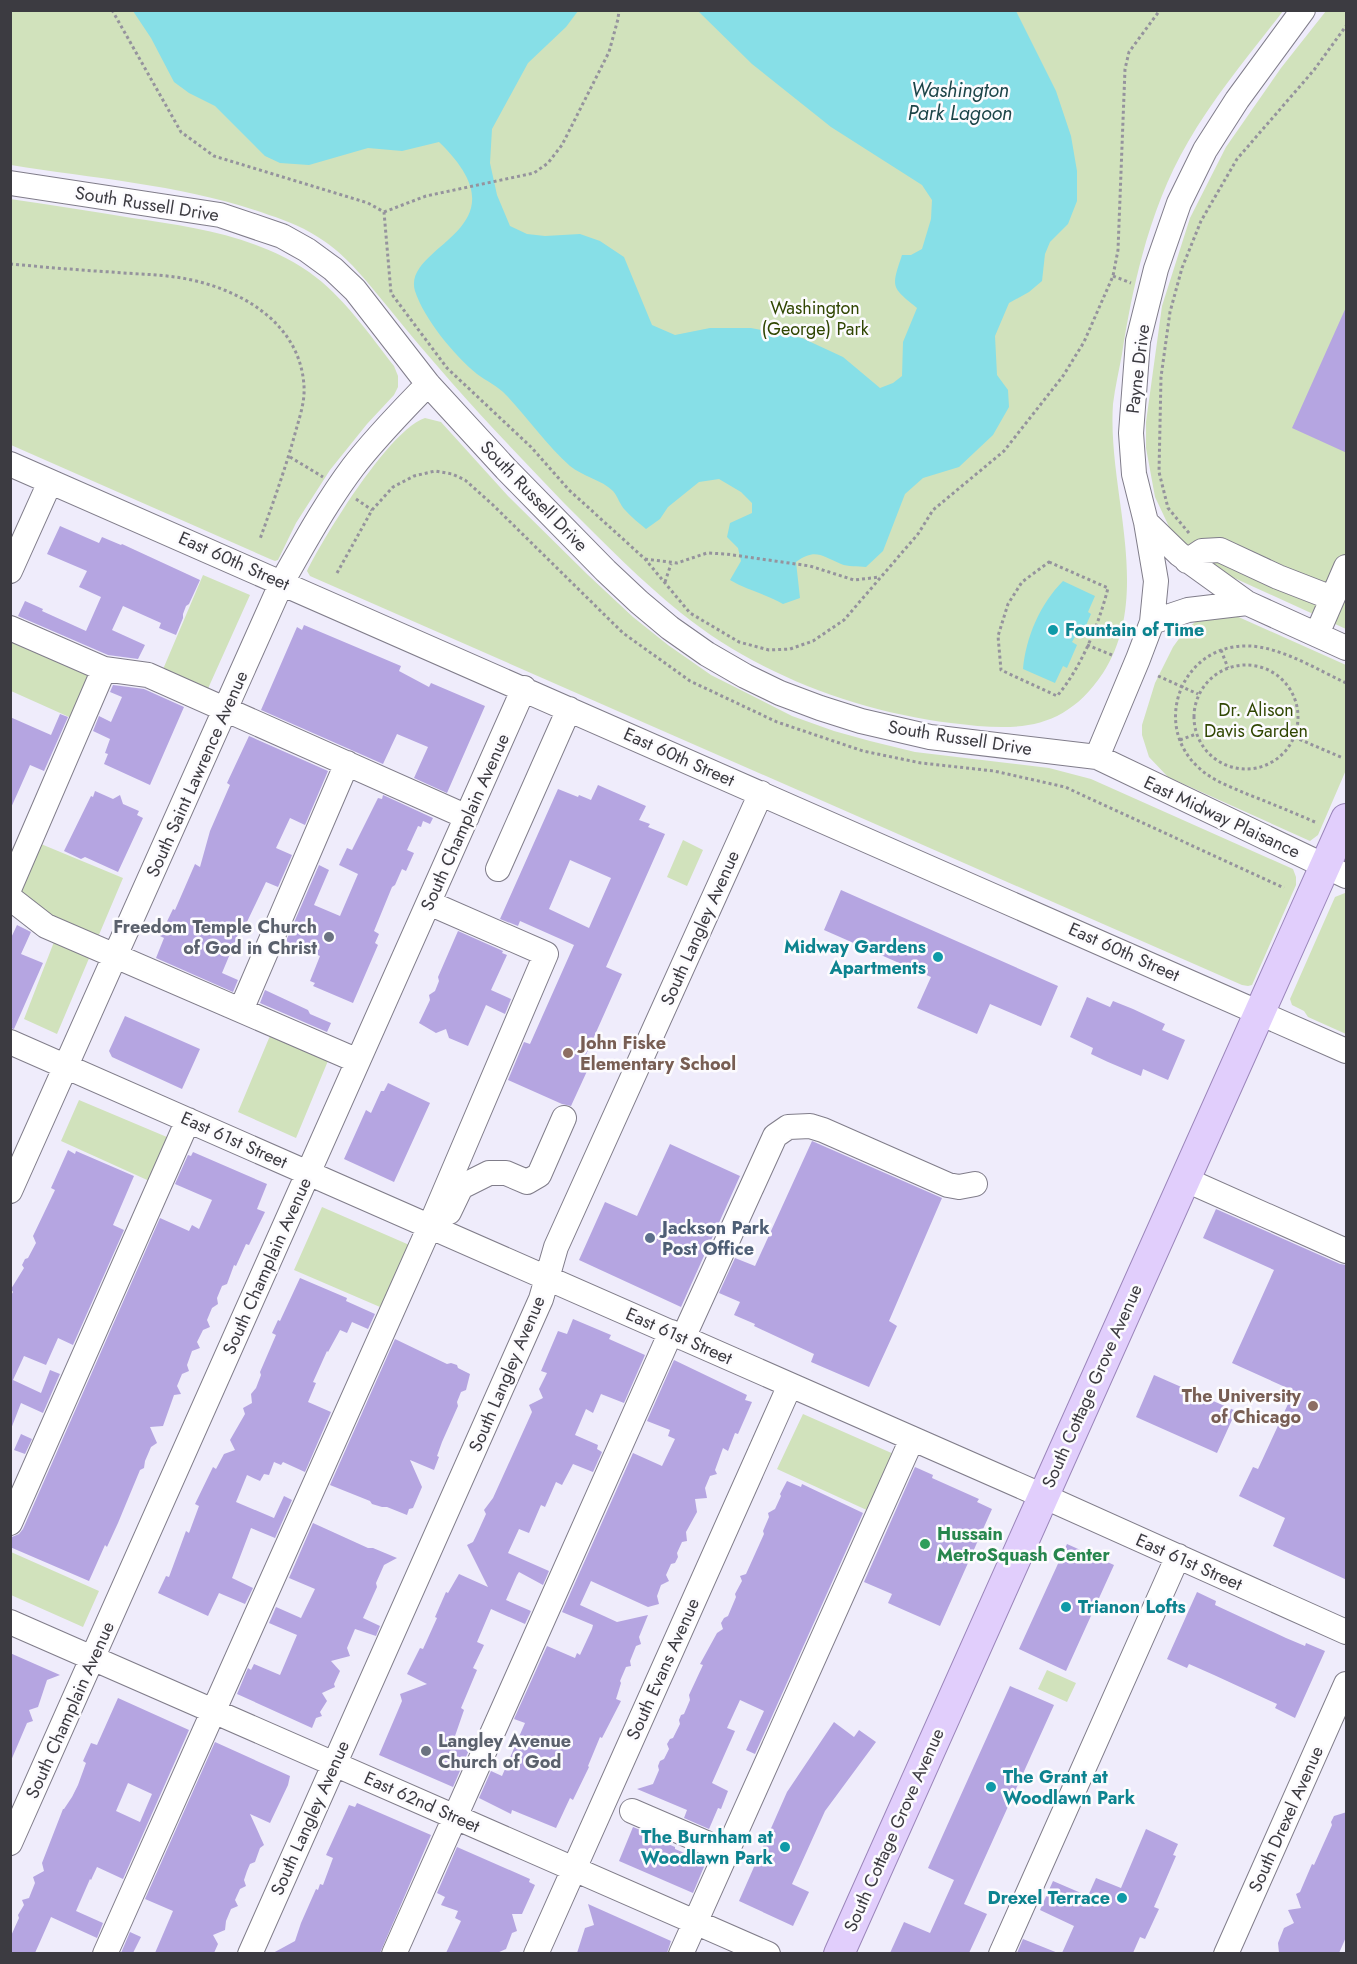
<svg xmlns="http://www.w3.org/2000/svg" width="1357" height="1964" viewBox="0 0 1357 1964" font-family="Jost,sans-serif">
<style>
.green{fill:#d1e2bc}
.water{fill:#87dfe7}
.building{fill:#b5a5e1;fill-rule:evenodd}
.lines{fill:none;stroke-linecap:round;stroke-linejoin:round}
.minor-casing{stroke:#807d8a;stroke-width:26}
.major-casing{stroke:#9a85b9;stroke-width:32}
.path{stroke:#95939d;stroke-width:3;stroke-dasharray:3 3;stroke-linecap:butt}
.minor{stroke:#fff;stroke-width:24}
.major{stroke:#e1cefc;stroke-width:30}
.culture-dot{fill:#0f9aa8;stroke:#fcfbfe;stroke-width:2}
.worship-dot{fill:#6b7280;stroke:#fcfbfe;stroke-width:2}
.education-dot{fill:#8d6e63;stroke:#fcfbfe;stroke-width:2}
.service-dot{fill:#5c6f8a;stroke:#fcfbfe;stroke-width:2}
.leisure-dot{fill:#2e9e5b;stroke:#fcfbfe;stroke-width:2}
.labels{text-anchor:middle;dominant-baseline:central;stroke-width:5;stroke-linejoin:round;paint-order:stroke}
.street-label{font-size:18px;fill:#3c3b41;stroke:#fcfbfe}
.park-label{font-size:18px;fill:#304602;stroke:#fcfbfe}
.culture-label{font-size:18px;font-weight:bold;fill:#0d838f;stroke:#fcfbfe;text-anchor:start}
.worship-label{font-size:18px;font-weight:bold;fill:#5b616d;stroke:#fcfbfe;text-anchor:end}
.education-label{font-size:18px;font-weight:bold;fill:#785e54;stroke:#fcfbfe;text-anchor:start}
.service-label{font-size:18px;font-weight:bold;fill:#4e5e75;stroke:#fcfbfe;text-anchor:start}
.leisure-label{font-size:18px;font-weight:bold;fill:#27864d;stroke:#fcfbfe;text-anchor:start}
.water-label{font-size:20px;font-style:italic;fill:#1c4549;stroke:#fcfbfe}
</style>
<rect width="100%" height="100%" fill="#efecfb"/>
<path class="green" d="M10 11H1283C1251 53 1215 95 1188 142 1151 205 1133 282 1122 354 1119 371 1115 387 1113 404 1107 491 1154 594 1103 673 1063 733 1015 731 951 723 855 711 757 674 681 613 639 579 601 540 563 502 526 463 488 424 452 383 430 358 408 332 387 306 367 282 350 259 324 241 307 229 288 221 269 215 186 185 97 179 11 165Z
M1326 11H1346V629L1210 567 1173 535 1155 497 1146 448V422L1162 306 1190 218 1226 147 1281 68Z
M10 199C51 205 92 211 132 218 193 227 257 236 309 272 343 296 369 334 394 366L398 376V387L394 395 367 424 330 470 296 523 278 560 275 561 270 559 11 445Z
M425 418 441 422 508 496 588 575 633 617 668 645 711 675 792 716 834 731 870 741 915 752 1049 768 1091 779 1293 869 1296 877V885L1252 985 1248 986 1242 985 310 576 307 571C324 536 390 429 425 418Z
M203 575 250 595 206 693 161 674Z
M1234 615 1346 665V770L1318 835 1310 841 1168 777 1149 757 1142 735V725L1155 683 1173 647 1186 629 1198 620Z
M11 630 100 670 78 721 11 691Z
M683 840 703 850 687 886 667 877Z
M41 844 123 878 57 1034 24 1019 61 924 19 895Z
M1345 893H1346V1034L1308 1017 1304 1011 1292 1005 1290 999 1335 897Z
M272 1031 330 1056 296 1138 238 1112Z
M79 1100 174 1140 156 1184 61 1141Z
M322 1207 414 1247 387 1310 294 1270Z
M803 1414 896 1455 871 1512 777 1469Z
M11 1552 99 1591 83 1627 11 1595Z
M1047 1670 1076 1683 1067 1702 1038 1689Z"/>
<path class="water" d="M133 11H578L566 27 528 63 492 129 490 163 497 195 510 226 527 234 545 236 580 234 600 241 624 257 652 325 675 335 710 328H751L802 338 843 357 880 388 893 383 902 376 903 342 917 308C891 287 891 288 902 255H911L922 249 931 219 932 200 922 185 831 127 752 64 698 11H1016L1056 91 1071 136 1077 171V201L1068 224 1050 242 1045 254 1042 281 1029 292 1009 303 995 336 997 375 1008 390 1009 407 993 435 959 467 923 478 905 494 883 551 866 567C858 566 848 567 841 564 821 556 816 548 796 562L800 598 783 604C766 594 747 590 730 580L741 561 738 548 727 537 730 523 752 513V503L741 492 719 479 699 482 668 507 660 519 646 529C639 523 631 517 625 510 620 505 618 497 613 491 602 480 582 476 570 466 547 446 527 417 506 395 498 386 486 381 477 374 454 355 424 319 415 291 401 244 531 231 439 142L402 151 368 148 309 165 280 163 265 156 215 106 189 93 174 82 151 38Z
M1063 581 1095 596 1088 612 1091 614 1081 637 1076 635 1072 642 1077 645 1067 668 1063 666 1055 683 1023 669C1026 637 1040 604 1063 581Z"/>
<path class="building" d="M1347 305V453L1292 428Z
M60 526 99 543 102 537 121 545 122 544 200 580 189 604 186 606 183 614V618L176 635 159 628 161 623 123 606 112 630 145 645 138 659 108 655 18 616 25 601 43 609 42 611 86 631 101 597 79 587 87 571 47 554Z
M304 625 401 666 399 671 429 687 431 683 485 706 447 793 414 778 428 747 397 734 383 764 261 710 297 627 302 630Z
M113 685 144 689 184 707 150 785 104 764 108 754 105 753 110 739 93 731 99 716 111 722 122 697 110 692Z
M60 714 68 717 44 771 30 765 10 810V717L51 735Z
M249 736 328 771 305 825 290 818 276 848 292 855 278 887 266 882 245 926 242 925 222 973 238 980 233 992 156 958 164 938 160 936 173 909 175 910 195 864 200 867 210 831 230 785 227 783Z
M598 785 646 806 639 820 650 824 648 827 665 834 606 967 622 974 581 1066 588 1069 571 1106 562 1104 508 1080 524 1042 530 1044 574 945 520 921 518 926 500 919 558 789 578 797 579 795 591 800ZM570 860 611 878 589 928 549 909Z
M95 791 113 799 120 795 123 804 139 811 137 815 143 818 118 872 85 857 81 859 64 851 91 796 93 797Z
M383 795 433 818 430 824 423 821 421 827 418 826 407 850 414 853 406 871 402 869 395 885 392 887 374 931 379 934 375 943 378 945 353 1003 313 986 315 983 310 981 320 956 286 941 319 865 329 870 314 905 340 916 358 874 339 865 347 848 352 850 378 798 382 799Z
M841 890 1058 986 1041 1026 990 1004 977 1034 917 1008 931 977 824 930Z
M17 925 31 932 21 954 43 963 14 1029 10 1028V940Z
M458 931 503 951 502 953 507 955 491 990 511 999 505 1014 486 1005 468 1046 449 1038 446 1029 436 1033 419 1023 430 1000 429 995 435 991 439 981 438 977Z
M265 990 308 1010 310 1014 331 1023 327 1032 260 1003Z
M1087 997 1110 1007 1113 1001 1133 1009 1165 1024 1162 1030 1185 1040 1168 1080 1143 1069 1141 1076 1108 1062 1091 1054 1093 1048 1070 1037Z
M125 1016 200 1049 182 1089 112 1057 109 1051Z
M388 1083 430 1103 394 1182 344 1159 366 1110 371 1113 381 1091H384Z
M812 1141 942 1198 889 1321 897 1326 869 1387 811 1362 814 1354 754 1326 755 1324 734 1315 740 1302 719 1293 735 1258 755 1266Z
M670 1144 740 1176 681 1307 579 1260 605 1202 637 1216Z
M68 1150 75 1154 76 1151 134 1176 113 1225 124 1230 73 1345 58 1338 46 1365 24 1356 13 1380 41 1393 50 1370 60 1374 43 1413 21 1403 11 1429 10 1297 13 1292 11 1289 24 1268 22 1265 25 1259 28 1258 36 1243 33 1236 55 1190 51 1188Z
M193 1152 267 1184 257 1209 265 1212 249 1245 246 1244 236 1266 234 1265 227 1284 222 1286 217 1298 218 1304 212 1308 207 1320 210 1327 203 1330 197 1342 200 1348 192 1351 187 1365 189 1371 182 1374 177 1386 181 1394 174 1395 163 1426 150 1427 157 1443 151 1447 145 1461 144 1468 140 1470 118 1523 107 1547 105 1545 89 1581 10 1547V1541L12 1537 19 1534 23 1529 160 1218 189 1231 192 1225 199 1229 212 1200 175 1184 188 1155 191 1156Z
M1216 1209 1340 1264 1347 1265V1580L1273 1546 1285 1518 1239 1496 1253 1467 1258 1469 1294 1391 1232 1363 1274 1270 1203 1238Z
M300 1278 347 1298 346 1301 375 1314 368 1329 352 1322 347 1333 340 1330 328 1352 327 1351 313 1382 316 1383 308 1402 331 1412 305 1472 283 1462 281 1465 274 1462 269 1475 264 1474 260 1481 247 1475 236 1502 274 1518 284 1496 292 1500 275 1538 251 1528 232 1578 253 1588 245 1604 219 1593 208 1616 158 1593 166 1576 169 1577 186 1531 189 1533 199 1506 195 1504 213 1467 216 1469 224 1454 235 1450 230 1440 245 1414 243 1408 252 1403 251 1394 256 1388 261 1375 260 1372 276 1335 272 1333 278 1320 280 1321Z
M573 1319 611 1335 609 1339 645 1355 624 1403 601 1394 593 1413 586 1409 575 1435 598 1445 597 1449 602 1452 593 1472 573 1464 562 1485 556 1482 545 1507 541 1505 529 1533 519 1529 508 1553 549 1571 543 1585 519 1572 517 1575 506 1600 531 1611 525 1624 491 1609 477 1642 484 1645 473 1668 477 1670 461 1708 464 1710 455 1736 470 1742 467 1749 469 1750 453 1787 379 1755 402 1701 400 1694 427 1684 407 1674 420 1648 423 1649 437 1618 435 1617 446 1592 448 1593 459 1574 488 1587 467 1545 473 1542 476 1536 486 1514 484 1510 493 1498 532 1412 529 1405 543 1398 539 1389 547 1373 541 1371 558 1331 567 1334Z
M395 1339 447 1364 451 1363 457 1365 458 1368 470 1374 466 1390 461 1392 457 1402 458 1406 442 1442 437 1456 439 1457 434 1470 410 1460 422 1487 413 1508 409 1509 407 1515 387 1507H382L372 1504 370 1501 330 1485Z
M674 1360 747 1395 745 1400 752 1402 738 1434 735 1433 728 1451 723 1448 715 1470 717 1474 710 1476 705 1488 707 1498 695 1499 697 1512 686 1532 687 1541 682 1542 677 1553 678 1557 675 1563 671 1564 666 1575 669 1581 661 1585 657 1596 659 1604 648 1607 591 1581 580 1605 617 1622 648 1615 639 1637 641 1644 636 1646 630 1661 631 1666 626 1667 620 1681 621 1683 616 1699 621 1701 602 1738 600 1737 588 1766 589 1767 573 1800 570 1798 556 1828 512 1810 511 1814 479 1798 491 1771 502 1776 525 1723 514 1719 547 1646 575 1658 577 1653 580 1655 592 1629 593 1625 562 1612 633 1453 662 1466 675 1439 668 1436 670 1430 647 1421Z
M1154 1375 1236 1411 1217 1453 1136 1417Z
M21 1434 32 1439 25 1454 14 1450Z
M915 1467 933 1475 932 1478 979 1499 977 1502 992 1509 940 1626 888 1603 892 1594 864 1582Z
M787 1481 801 1487 802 1484 863 1513 755 1754 746 1750 764 1711 740 1700 727 1728 735 1731 712 1783 728 1791 721 1809 718 1808 709 1829 684 1818 687 1810 637 1789 653 1784 659 1770 658 1766 660 1761 664 1759 669 1749 667 1744 670 1739 673 1738 680 1724 679 1720 681 1715 684 1714 690 1700 689 1695 703 1665 700 1664 717 1633 723 1629 721 1623 724 1618 728 1616 736 1597 735 1594 742 1581 740 1576 746 1574 764 1534 763 1531 769 1517 768 1513 775 1509 781 1496 780 1494Z
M313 1523 368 1548H373L397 1558 384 1565 376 1583 377 1587 363 1618 380 1626 376 1636 355 1629 347 1648 350 1656 331 1661 340 1671 334 1684 335 1687 322 1693 327 1701 320 1712 322 1716 316 1718 312 1728 237 1694 248 1668 251 1670 254 1664 280 1675 297 1635 269 1623 276 1607 301 1618 315 1589 289 1578Z
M1067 1544 1114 1565 1066 1671 1019 1649Z
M1197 1592 1216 1601 1215 1605 1286 1638 1305 1646 1306 1643 1325 1651 1295 1718 1275 1708 1277 1704 1214 1675 1189 1664 1187 1668 1167 1659Z
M10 1653 60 1675 47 1680 38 1707 29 1710 33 1721 27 1723 10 1763Z
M1010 1686 1054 1705 964 1904 987 1914 969 1953H890L904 1922 930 1933 954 1880 928 1868Z
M118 1698 189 1730 123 1879 97 1867 91 1880 90 1879 76 1911 103 1923 97 1938 51 1917 35 1953H10V1938L19 1918 18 1915 24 1905 22 1900 29 1898 35 1883 33 1877 44 1871 42 1863 63 1809H64L72 1797 78 1785 86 1763 83 1761 91 1743 97 1745ZM128 1783 152 1794 140 1822 116 1811Z
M834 1722 854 1737 859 1730 876 1742 825 1811 792 1884 809 1892 793 1926 739 1901 787 1792Z
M215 1742 290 1776 288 1785 270 1823 250 1814 264 1845 260 1848 255 1862 250 1864 247 1871 244 1880 246 1886 240 1889 235 1900 238 1906 231 1909 226 1921 225 1930 213 1935 218 1944 214 1953H155L173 1911 145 1899Z
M357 1803 431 1835 380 1953H273L295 1941 301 1923 316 1889 318 1890 320 1884 323 1885 333 1858 326 1855 349 1805 355 1807Z
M1347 1812V1935L1339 1953H1279L1278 1943 1284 1928 1294 1923 1288 1910 1301 1908 1296 1894 1300 1892 1312 1864 1314 1865 1332 1825 1331 1822 1334 1816Z
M633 1827 669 1842 668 1844 675 1847V1849L706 1862 693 1893 619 1861Z
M1146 1829 1178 1844 1173 1855 1176 1856 1154 1907 1159 1909 1145 1939 1140 1937 1133 1953H1062L1074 1926 1040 1910 1053 1881 1088 1896 1096 1878 1121 1888Z
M457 1847 530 1879 529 1882 535 1885 522 1914H512L517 1931 512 1933 506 1949 497 1953H446L461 1921 455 1918 458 1911 441 1905 445 1897 437 1893Z
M588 1904 671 1941 667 1953H577L585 1928 594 1925Z
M130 1932 141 1937 133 1953H121Z
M1023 1939 1058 1953H1017Z"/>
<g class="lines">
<g class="minor-casing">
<path id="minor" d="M10 183 220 215 282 236 307 250 333 269 355 290 428 384 506 469 606 571 639 602 670 628 707 654 745 676 780 693 820 708 861 721 930 737 1097 757 1346 876
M10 464 1346 1051
M1146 522 1179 554 1247 603 1346 648
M1187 561 1202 551 1220 550 1278 577 1332 598
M10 571 50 482
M1152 622 1188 610 1247 603
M10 628 104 669 148 675 467 817
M1317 634 1346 567
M1097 757 1138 659 1152 622 1156 581 1146 522 1134 474 1131 433 1138 341 1156 269 1179 203 1205 150 1237 100 1303 10
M498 869 569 709
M10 887 104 669
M10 898 46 926 358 1061
M241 1010 347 763
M10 1042 1043 1496 1346 1632
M1184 1179 1346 1251
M10 1191 282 582C304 543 326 503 353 467 376 437 402 411 428 384
M449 1212 461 1187 489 1173H506L527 1182 539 1175 564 1118
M683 1338 775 1136 788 1127 810 1126 823 1130 948 1185 959 1187 975 1184
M10 1523 188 1120
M10 1622 768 1954
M632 1811 727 1852
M10 1843 524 688
M105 1954 430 1226 546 954 429 903
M250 1954 541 1299 556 1247 761 793
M394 1954 671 1332
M536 1954 790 1385
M681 1954 912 1439
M1001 1954 1178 1556
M1226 1954 1346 1684"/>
</g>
<g class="major-casing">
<path id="major" d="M839 1954 1346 819"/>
</g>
<path class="path" d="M112 10 181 132 214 156 368 203 384 212 391 293 447 368 531 447 569 490 645 559 690 613 739 642 769 650 790 649 813 641 844 620 918 534 933 510 1004 451 1063 376 1084 342 1113 276 1118 250 1125 69 1129 52 1160 10
M384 212 426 196 534 173 548 163 562 145 609 52 618 19 619 10
M10 264C44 267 77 270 111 272 132 274 154 274 175 277 233 285 300 319 304 386 305 401 300 416 296 430 286 467 273 503 260 539
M1113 276 1131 283
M290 457 323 477
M356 499 372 510
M1189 533 1168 508 1159 472 1161 377 1170 312 1182 268 1201 221 1237 159 1314 70 1346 26
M645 559 677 563 707 553 726 554 810 566 854 580 880 577
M1049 562 1108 588C1099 624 1081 668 1057 696L1001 670 998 636 1008 604 1022 582Z
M337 573 372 510 393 487 414 476 435 471 452 474 465 480 493 505 623 633 690 681 777 722 863 751 921 763 994 771 1065 787 1284 888
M665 582 671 564
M1087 645 1112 655
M1221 650 1228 668
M1194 717a52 52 0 1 1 104 0a52 52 0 1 1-104 0Z
M1158 676 1198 694
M1294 737 1343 758
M1180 740 1196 734
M1315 822C1292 812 1270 803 1247 794 1231 787 1213 781 1199 768 1150 724 1183 643 1249 646 1281 647 1318 670 1346 683"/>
<use href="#minor" class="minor"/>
<use href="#major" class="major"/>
</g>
<g class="culture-dot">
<circle cx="1053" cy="630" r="6"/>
<circle cx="938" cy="957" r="6"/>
<circle cx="1066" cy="1607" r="6"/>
<circle cx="991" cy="1787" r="6"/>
<circle cx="785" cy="1847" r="6"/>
<circle cx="1122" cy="1898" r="6"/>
</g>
<g class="worship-dot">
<circle cx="329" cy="937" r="6"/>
<circle cx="426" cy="1751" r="6"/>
</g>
<g class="education-dot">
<circle cx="568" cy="1053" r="6"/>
<circle cx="1313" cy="1406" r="6"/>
</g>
<circle class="service-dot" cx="650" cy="1238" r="6"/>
<circle class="leisure-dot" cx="925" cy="1544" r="6"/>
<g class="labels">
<g class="street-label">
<text transform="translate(147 204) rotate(9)">South Russell Drive</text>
<text transform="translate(1138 369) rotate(-83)">Payne Drive</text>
<text transform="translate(534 496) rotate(46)">South Russell Drive</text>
<text transform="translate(234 561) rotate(24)">East 60th Street</text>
<text transform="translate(960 738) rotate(9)">South Russell Drive</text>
<text transform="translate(679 757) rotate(24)">East 60th Street</text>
<text transform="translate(197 774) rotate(-66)">South Saint Lawrence Avenue</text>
<text transform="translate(1222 817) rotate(25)">East Midway Plaisance</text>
<text transform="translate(465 822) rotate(-66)">South Champlain Avenue</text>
<text transform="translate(700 928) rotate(-66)">South Langley Avenue</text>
<text transform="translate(1124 952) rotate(24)">East 60th Street</text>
<text transform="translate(234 1140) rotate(24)">East 61st Street</text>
<text transform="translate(267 1266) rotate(-66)">South Champlain Avenue</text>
<text transform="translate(679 1336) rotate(24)">East 61st Street</text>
<text transform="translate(507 1374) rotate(-67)">South Langley Avenue</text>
<text transform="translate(1092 1386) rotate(-66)">South Cottage Grove Avenue</text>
<text transform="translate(1189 1562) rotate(24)">East 61st Street</text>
<text transform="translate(663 1669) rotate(-66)">South Evans Avenue</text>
<text transform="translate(70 1710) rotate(-66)">South Champlain Avenue</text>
<text transform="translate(422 1802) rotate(24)">East 62nd Street</text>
<text transform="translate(310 1818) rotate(-66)">South Langley Avenue</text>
<text transform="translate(1286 1819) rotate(-66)">South Drexel Avenue</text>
<text transform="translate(894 1830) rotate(-66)">South Cottage Grove Avenue</text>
</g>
<g class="park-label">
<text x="815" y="308">Washington<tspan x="815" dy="21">(George) Park</tspan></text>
<text x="1256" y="710">Dr. Alison<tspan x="1256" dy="21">Davis Garden</tspan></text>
</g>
<g class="culture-label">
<text x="1065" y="630">Fountain of Time</text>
<text x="926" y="947" text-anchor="end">Midway Gardens<tspan x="926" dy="21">Apartments</tspan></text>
<text x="1078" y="1607">Trianon Lofts</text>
<text x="1003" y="1777">The Grant at<tspan x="1003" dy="21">Woodlawn Park</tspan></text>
<text x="773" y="1837" text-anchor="end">The Burnham at<tspan x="773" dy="21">Woodlawn Park</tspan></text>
<text x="1110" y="1898" text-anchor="end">Drexel Terrace</text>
</g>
<g class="worship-label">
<text x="317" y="927">Freedom Temple Church<tspan x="317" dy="21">of God in Christ</tspan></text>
<text x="438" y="1741" text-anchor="start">Langley Avenue<tspan x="438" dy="21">Church of God</tspan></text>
</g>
<g class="education-label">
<text x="580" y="1043">John Fiske<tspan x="580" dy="21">Elementary School</tspan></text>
<text x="1301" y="1396" text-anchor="end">The University<tspan x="1301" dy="21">of Chicago</tspan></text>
</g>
<g class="service-label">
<text x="662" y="1228">Jackson Park<tspan x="662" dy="21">Post Office</tspan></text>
</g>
<g class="leisure-label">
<text x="937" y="1534">Hussain<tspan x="937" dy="21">MetroSquash Center</tspan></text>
</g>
<g class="water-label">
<text x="960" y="90">Washington<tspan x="960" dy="23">Park Lagoon</tspan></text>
</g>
</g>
<rect width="1357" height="1964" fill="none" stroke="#3c3b41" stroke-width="24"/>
</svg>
